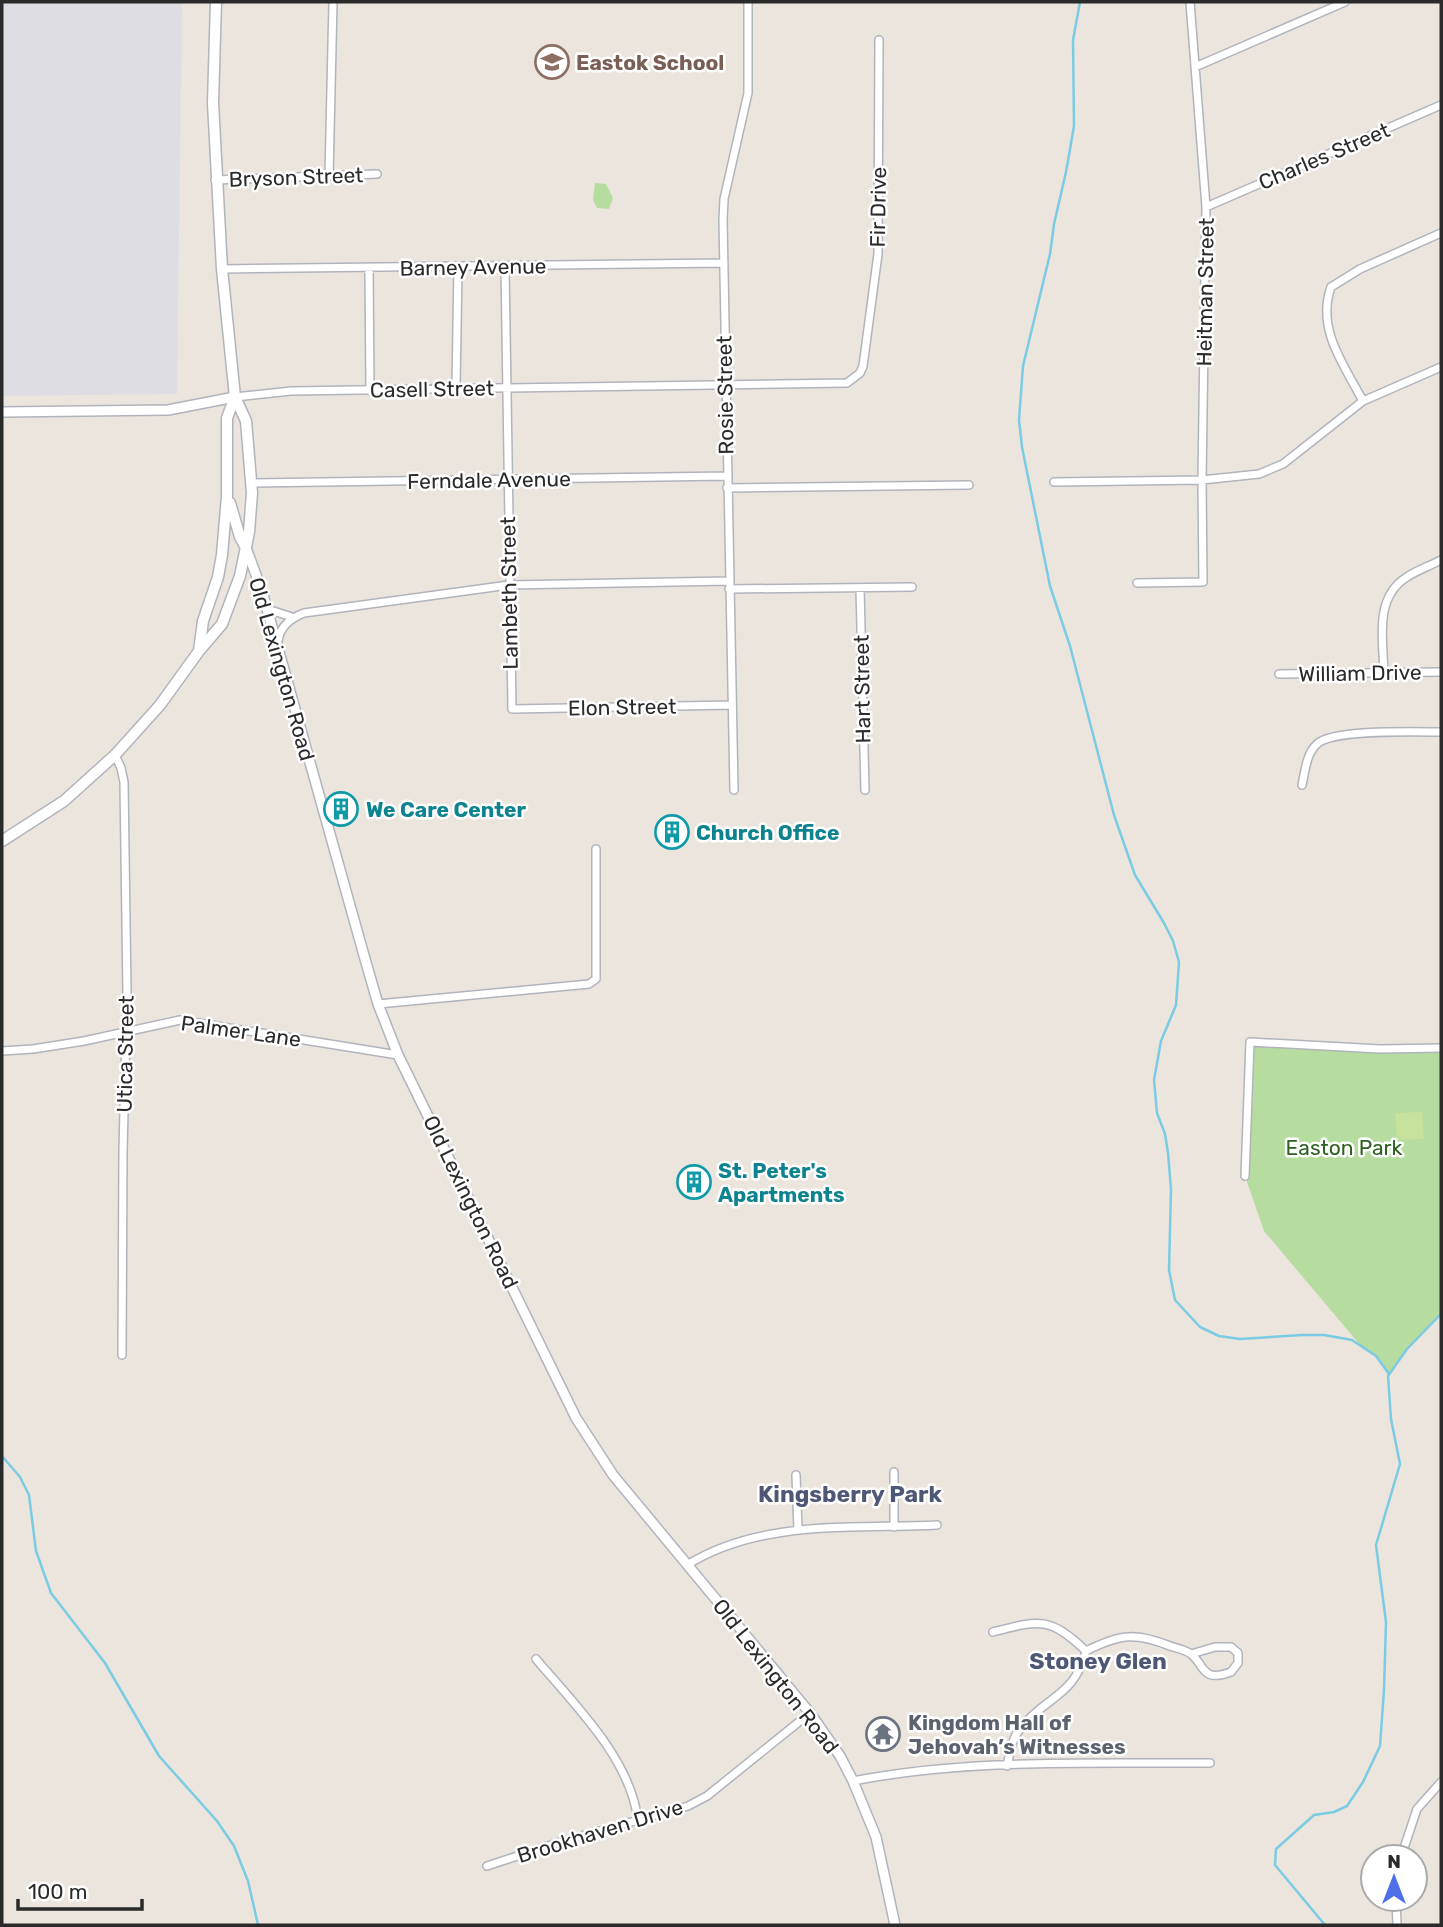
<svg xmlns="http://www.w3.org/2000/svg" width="1443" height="1927" viewBox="0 0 1443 1927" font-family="Rubik,sans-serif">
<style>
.industrial{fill:#dfdde4}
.green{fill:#b6dc9f}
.pitch{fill:#c7e29c}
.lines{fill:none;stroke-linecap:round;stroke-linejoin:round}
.stream{stroke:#7acbe3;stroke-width:2.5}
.minor-casing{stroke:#b1b4bc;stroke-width:10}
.tertiary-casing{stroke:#b1b4bc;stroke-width:12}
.secondary-casing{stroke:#b1b4bc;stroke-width:13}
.minor{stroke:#fff;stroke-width:7}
.tertiary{stroke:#fff;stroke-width:9}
.secondary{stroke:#fff;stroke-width:10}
.labels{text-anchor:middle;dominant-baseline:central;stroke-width:5;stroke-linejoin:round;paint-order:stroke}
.education-label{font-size:21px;font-weight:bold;fill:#785e54;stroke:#fff;text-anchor:start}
.street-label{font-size:21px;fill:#2a2a2a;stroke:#fff}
.culture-label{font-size:21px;font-weight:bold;fill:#0d838f;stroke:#fff;text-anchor:start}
.park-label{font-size:21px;fill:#306021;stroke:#fff}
.worship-label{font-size:21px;font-weight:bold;fill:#5b616d;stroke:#fff;text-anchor:start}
.neighbourhood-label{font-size:23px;font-weight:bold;fill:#4f5776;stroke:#fff}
</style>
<rect width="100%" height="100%" fill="#ebe5de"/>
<path class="industrial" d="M2 2H182L177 394 2 396Z"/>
<path class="green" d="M595 183 606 184 613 198 609 209 597 208 593 200Z
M1250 1042 1441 1048V1314L1407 1349 1389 1374 1376 1356 1361 1346 1264 1231 1245 1176Z"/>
<path class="pitch" d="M1422 1112 1424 1139 1397 1140 1395 1113Z"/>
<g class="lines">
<path class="stream" d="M1080 2 1073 40 1074 126 1066 172 1054 224 1050 254 1023 366 1019 420 1022 447 1050 586 1070 646 1114 815 1135 875 1164 923 1173 941 1179 962 1176 1005 1161 1041 1154 1080 1157 1113 1165 1134 1168 1153 1171 1189 1169 1270 1175 1300 1200 1327 1219 1336 1240 1339 1302 1335H1324L1352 1340 1376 1356 1389 1374
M2 1456 20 1477 29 1495 36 1551 51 1593 105 1663 159 1756 217 1821 234 1846 248 1881 258 1925
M1325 1925 1275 1865 1276 1849 1314 1815 1334 1812 1347 1806 1363 1782 1380 1746 1384 1690 1386 1622 1376 1545 1400 1464 1391 1419 1388 1376 1407 1349 1441 1314"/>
<g class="minor-casing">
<path id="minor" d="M1195 67 1345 2
M329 175 333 2
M215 180 377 174
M1206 207 1441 105
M505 267 512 709 732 705
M369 268 370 391
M222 269 723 263
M456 388 458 266
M235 397 291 391 847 383 860 373 863 366 878 254 879 40
M1363 401C1344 365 1316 329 1331 287L1360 269 1441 233
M1054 482 1202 480 1259 474 1283 464 1363 401 1441 367
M251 483 727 476
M727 488 969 485
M1137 583 1203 582 1202 480 1206 207 1190 2
M860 588 865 790
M729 589 912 587
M267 609 292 617
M278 641C280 626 291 618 304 613L509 585 729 581
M1384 672C1383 640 1374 597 1407 577 1417 570 1430 566 1441 560
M1279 674 1441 672
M115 755 121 768 124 782 127 993 123 1151 122 1355
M1302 785C1305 772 1306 754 1317 744 1333 729 1416 732 1441 732
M734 790 723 220 724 199 748 93V2
M378 1004 589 984 596 979V849
M2 1051 33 1049 84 1041 180 1020 398 1055
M1245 1176 1250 1042 1380 1049 1441 1048
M796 1475 798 1530
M894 1527V1472
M687 1565C761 1519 853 1529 937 1525
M993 1632C1039 1620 1049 1616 1086 1651 1074 1698 1045 1696 1020 1729 1011 1740 1010 1753 1007 1766
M1086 1651C1120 1634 1135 1632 1170 1646 1176 1648 1186 1650 1191 1654 1205 1665 1201 1683 1231 1672L1238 1663V1653L1231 1647H1215L1191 1654
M536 1659C574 1704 632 1760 638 1822
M853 1781C970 1758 1092 1764 1210 1763
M1401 1857 1417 1809 1441 1782
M487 1866 560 1842 688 1806 707 1796 810 1713
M1396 1899 1397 1925"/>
</g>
<g class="tertiary-casing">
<path id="tertiary" d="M2 412 168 410 235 397
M246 548 262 591 365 959 378 1004 398 1055 576 1418 613 1475 810 1713 840 1756 853 1781 876 1837 895 1925"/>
</g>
<g class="secondary-casing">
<path id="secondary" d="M230 503 240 537 246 548
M199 651 203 621 218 577 222 555 227 496V418L235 397
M2 841 64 801 115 755 160 705 199 651 222 624 240 576 249 532 252 493 246 421 235 397 222 269 213 103 216 2"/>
</g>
<use href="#minor" class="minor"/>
<use href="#tertiary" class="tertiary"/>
<use href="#secondary" class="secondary"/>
</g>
<defs>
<g id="school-ring" transform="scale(1.75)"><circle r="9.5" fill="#fff" stroke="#8d6e63" stroke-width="1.5"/><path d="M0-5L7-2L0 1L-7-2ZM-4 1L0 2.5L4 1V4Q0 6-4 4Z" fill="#8d6e63"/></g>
<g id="building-ring" transform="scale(1.75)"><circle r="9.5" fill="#fff" stroke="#0f9aa8" stroke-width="1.5"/><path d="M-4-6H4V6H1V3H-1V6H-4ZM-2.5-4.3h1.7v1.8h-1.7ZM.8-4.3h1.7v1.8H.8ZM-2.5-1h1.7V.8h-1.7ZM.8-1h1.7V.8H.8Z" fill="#0f9aa8"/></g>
<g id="temple-ring" transform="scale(1.75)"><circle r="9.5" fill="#fff" stroke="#6b7280" stroke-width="1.5"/><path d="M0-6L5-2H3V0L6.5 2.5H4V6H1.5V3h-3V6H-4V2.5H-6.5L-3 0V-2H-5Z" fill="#6b7280"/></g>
</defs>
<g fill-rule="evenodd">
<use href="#school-ring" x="552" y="62"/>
<use href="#building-ring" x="341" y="809"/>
<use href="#building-ring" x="672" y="832"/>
<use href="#building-ring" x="694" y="1182"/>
<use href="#temple-ring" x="883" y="1734"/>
</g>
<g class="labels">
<g class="education-label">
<text x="576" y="62">Eastok School</text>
</g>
<g class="street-label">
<text transform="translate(1324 156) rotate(-23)">Charles Street</text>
<text transform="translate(296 177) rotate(-2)">Bryson Street</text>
<text transform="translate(878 207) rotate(-89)">Fir Drive</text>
<text transform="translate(473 267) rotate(-1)">Barney Avenue</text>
<text transform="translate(1205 292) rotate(-89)">Heitman Street</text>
<text transform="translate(432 389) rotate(-1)">Casell Street</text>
<text transform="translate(725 395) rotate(-91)">Rosie Street</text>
<text transform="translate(489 480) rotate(-1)">Ferndale Avenue</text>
<text transform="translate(509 593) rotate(-91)">Lambeth Street</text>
<text transform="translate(282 669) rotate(74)">Old Lexington Road</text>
<text transform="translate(1360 673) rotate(-1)">William Drive</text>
<text transform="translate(862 689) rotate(-91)">Hart Street</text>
<text transform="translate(622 707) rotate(-1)">Elon Street</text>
<text transform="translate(241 1031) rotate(8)">Palmer Lane</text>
<text transform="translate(125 1054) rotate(-89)">Utica Street</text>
<text transform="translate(471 1202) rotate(64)">Old Lexington Road</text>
<text transform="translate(776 1676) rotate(52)">Old Lexington Road</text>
<text transform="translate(600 1831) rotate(-17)">Brookhaven Drive</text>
</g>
<g class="culture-label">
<text x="366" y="809">We Care Center</text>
<text x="696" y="832">Church Office</text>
<text x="718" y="1170">St. Peter's<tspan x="718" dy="24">Apartments</tspan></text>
</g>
<g class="park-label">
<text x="1344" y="1147">Easton Park</text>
</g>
<g class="worship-label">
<text x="908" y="1722">Kingdom Hall of<tspan x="908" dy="24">Jehovah’s Witnesses</tspan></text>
</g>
<g class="neighbourhood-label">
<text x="850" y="1494">Kingsberry Park</text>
<text x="1098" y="1661">Stoney Glen</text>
</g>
</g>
<rect width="1443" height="1927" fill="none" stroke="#2a2a2a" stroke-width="7"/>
<g transform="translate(1394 1878)"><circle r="33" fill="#ffffff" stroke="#aaaaaa" stroke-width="2"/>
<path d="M0-5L12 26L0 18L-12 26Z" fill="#4d70e8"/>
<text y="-10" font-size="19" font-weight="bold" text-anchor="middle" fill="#2a2a2a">N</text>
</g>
<path d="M18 1899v10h124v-10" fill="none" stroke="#2a2a2a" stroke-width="3.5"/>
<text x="28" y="1899" font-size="21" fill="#2a2a2a" stroke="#ffffff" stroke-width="5" paint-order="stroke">100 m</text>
</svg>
